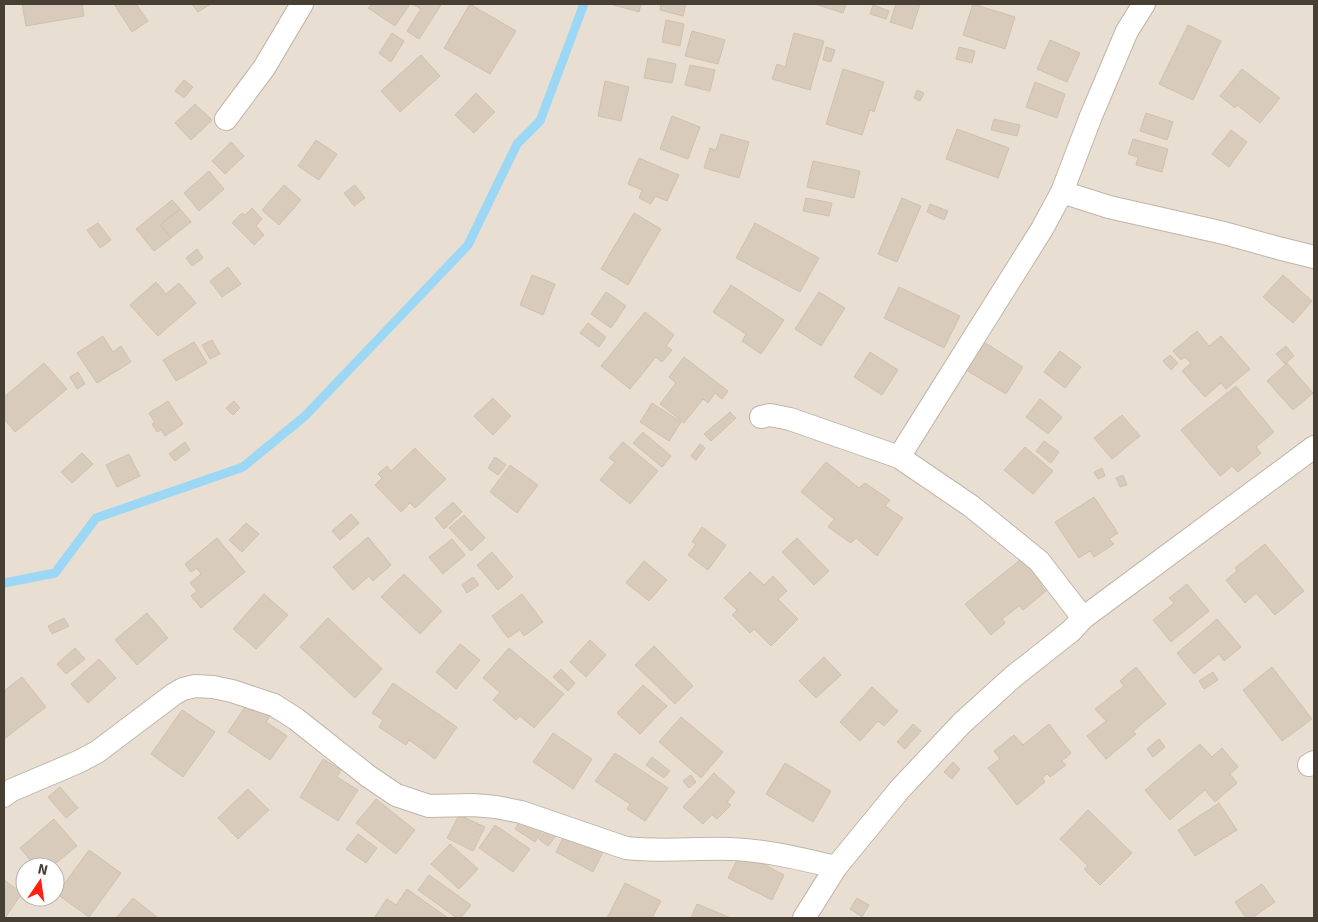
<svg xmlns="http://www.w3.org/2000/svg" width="1318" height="922" viewBox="0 0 1318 922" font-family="Signika,sans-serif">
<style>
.residential{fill:#e8dfd2;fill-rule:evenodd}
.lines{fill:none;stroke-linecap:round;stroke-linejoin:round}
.stream{stroke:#9cd8f5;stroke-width:9}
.building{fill:#d9cbbc;stroke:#d1c0ac}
.minor-casing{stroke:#c0b5a7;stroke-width:24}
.minor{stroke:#fff;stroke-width:22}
</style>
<rect width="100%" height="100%" fill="#f4eee5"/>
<path class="residential" d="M4 4H1314V918H4ZM25 867H55V897H25Z"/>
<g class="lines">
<path class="stream" d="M4 583 55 573 96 518 243 467 305 416 468 245 517 144 540 121 584 4"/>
</g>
<path class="building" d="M22 4H82L84 16 26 26Z
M114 4H136L148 21 132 32Z
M192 4H211L198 12Z
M372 4H410L395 26 368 8Z
M412 4H439L441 5 419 39 407 31 421 9Z
M470 4 516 31 490 74 444 48Z
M610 4H641L639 12Z
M661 4H686L683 16 660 10Z
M815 4H846L843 13Z
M896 4H920L912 29 890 22Z
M973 4 1015 17 1005 49 963 35Z
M873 5 889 11 886 19 870 14Z
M666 20 684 24 680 46 662 42Z
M1188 25 1221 41 1193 100 1159 84Z
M692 31 725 40 718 64 685 56Z
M392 33 404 41 391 62 379 53Z
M794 33 824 41 810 90 772 79 777 64 785 67Z
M1050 40 1080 53 1067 82 1037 69Z
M826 47 835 50 831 62 823 60Z
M959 47 975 51 972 63 956 59Z
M421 55 440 76 400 112 381 91Z
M648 58 676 64 672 83 644 78Z
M690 65 715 70 710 91 685 85Z
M843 69 884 82 874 112 870 110 862 135 826 124Z
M1242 69 1280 98 1260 123 1237 105 1235 108 1220 96Z
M184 80 193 87 184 98 175 91Z
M605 81 629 87 621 121 598 116Z
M1035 82 1065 94 1057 118 1026 107Z
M917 90 924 93 920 101 914 98Z
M476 93 495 112 474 133 455 115Z
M195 104 212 120 191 140 175 123Z
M1146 113 1173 122 1167 140 1140 131Z
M672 116 700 127 688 159 660 149Z
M994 119 1020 125 1017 136 991 130Z
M957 129 1009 148 998 178 946 159Z
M1231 130 1247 142 1229 167 1212 154Z
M721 134 749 142 739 178 704 168 710 148 716 150Z
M1133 139 1168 149 1162 172 1136 165 1138 157 1128 154Z
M316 140 337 154 319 180 298 166Z
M231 142 244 156 225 174 212 161Z
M639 158 679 175 667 201 655 196 651 204 639 198 642 190 628 184Z
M813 161 860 171 854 198 807 187Z
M209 171 224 189 199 211 184 193Z
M284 185 301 200 279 225 262 210Z
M355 185 365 198 354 206 344 193Z
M806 198 832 203 829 216 803 211Z
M902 198 921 206 897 262 878 254Z
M172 200 180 209 160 225 171 238 154 251 136 229Z
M930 204 948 211 944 220 927 212Z
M252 208 262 219 256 226 264 235 254 245 232 223 242 213 245 215Z
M180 209 191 222 171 238 160 225Z
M634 213 661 229 628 285 601 269Z
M98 223 111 240 100 248 87 230Z
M755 223 819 258 800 292 736 258Z
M197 249 203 258 192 266 186 258Z
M228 267 241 284 222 297 210 281Z
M532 275 555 284 543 315 520 305Z
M1283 275 1312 301 1293 323 1263 297Z
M156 282 166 294 179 283 196 303 158 336 130 305Z
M731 285 784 320 761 354 742 341 746 334 713 312Z
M899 287 960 316 944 348 884 318Z
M606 292 626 306 611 328 591 314Z
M819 292 845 308 821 346 795 329Z
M645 312 674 335 666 346 672 350 662 362 656 357 630 389 601 366Z
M588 323 606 337 599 347 580 333Z
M1197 331 1209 346 1221 336 1250 369 1226 389 1221 383 1205 397 1182 371 1191 363 1185 357 1181 360 1173 351Z
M103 336 113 352 121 346 131 362 97 383 77 353Z
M212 340 220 354 210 359 202 345Z
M194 342 207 363 176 381 163 360Z
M984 342 1023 367 1006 394 966 370Z
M1286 346 1294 356 1285 364 1276 354Z
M1060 351 1081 367 1065 388 1044 372Z
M870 352 898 370 882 395 854 377Z
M1170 355 1178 363 1171 370 1163 361Z
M684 357 728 391 722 399 715 393 708 403 703 399 684 423 660 404 676 383 669 377Z
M44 363 67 389 15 432 4 419V397Z
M1287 363 1313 393 1293 410 1267 381Z
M78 372 85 384 77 389 70 377Z
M1236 386 1274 432 1256 447 1261 453 1238 472 1232 466 1220 476 1181 430Z
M493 398 511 416 493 435 474 416Z
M1040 399 1062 417 1048 434 1026 417Z
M168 401 183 424 165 436 161 430 157 432 152 424 155 423 149 413Z
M234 401 240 408 233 415 226 408Z
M652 403 681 422 669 441 640 422Z
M730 412 736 418 711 441 704 434Z
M1122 415 1140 436 1112 459 1094 438Z
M643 432 671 456 662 467 633 443Z
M1044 441 1059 452 1051 463 1036 451Z
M185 442 190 450 175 461 169 454Z
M623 442 658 471 630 504 600 480 615 462 609 458Z
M700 444 705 448 696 460 691 456Z
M1025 447 1053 471 1033 494 1004 470Z
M415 448 446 479 415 508 410 503 401 512 375 485 382 478 378 474 387 466 391 471Z
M82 453 93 464 72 483 61 472Z
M129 454 140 476 117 487 106 465Z
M495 457 506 465 498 475 488 468Z
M826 462 859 488 865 483 890 500 885 506 903 518 877 556 856 538 851 543 828 527 834 519 801 492Z
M510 465 538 485 517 513 490 492Z
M1102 468 1105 476 1098 479 1094 472Z
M1123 475 1127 485 1120 487 1116 478Z
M1094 497 1118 533 1109 539 1114 544 1094 557 1090 551 1079 558 1055 522Z
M453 502 462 512 444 529 435 518Z
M351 514 359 523 340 540 332 531Z
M464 515 485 538 471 551 449 528Z
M246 523 259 534 242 552 229 540Z
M702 527 726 545 708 570 688 555 696 544 692 542Z
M368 537 391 565 373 581 369 576 353 590 333 567Z
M217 538 245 572 201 608 191 596 197 591 190 583 201 574 197 568 191 572 185 564Z
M797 538 829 571 814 585 782 552Z
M452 539 465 555 443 574 429 557Z
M1265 544 1304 591 1275 615 1256 593 1245 603 1226 580 1237 571 1235 568Z
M492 552 513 577 498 590 477 565Z
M1025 556 1046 582 1041 586 1046 591 1023 610 1019 606 1002 619 1005 623 991 635 965 604Z
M644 561 667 580 649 601 626 583Z
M750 572 764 585 773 576 787 591 778 599 798 619 771 646 754 629 750 633 732 615 737 610 724 598Z
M404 574 442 611 420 634 381 597Z
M473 577 479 585 467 593 462 585Z
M1187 584 1209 611 1171 642 1153 620 1174 603 1169 598Z
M264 594 288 615 256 649 233 629Z
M522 594 543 622 524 636 520 630 508 638 492 616Z
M147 613 168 638 137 665 115 640Z
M64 618 69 626 52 634 48 626Z
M328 618 382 669 355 698 300 647Z
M1217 619 1241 647 1224 661 1219 654 1194 674 1177 653Z
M590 640 606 655 586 677 570 662Z
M460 644 480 660 456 689 436 672Z
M654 646 693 686 675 704 635 665Z
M75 648 85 659 66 674 57 664Z
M509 648 564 694 534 728 520 716 516 720 493 700 500 692 483 678Z
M824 657 841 675 816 698 799 681Z
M99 659 116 678 88 703 71 684Z
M1136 667 1166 704 1133 731 1136 734 1106 759 1087 736 1106 721 1095 709 1124 686 1120 681Z
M1272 667 1312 719 1282 741 1243 690Z
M561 669 575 683 568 691 553 677Z
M1213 672 1218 680 1204 689 1199 681Z
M22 677 46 707 4 739V691Z
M393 683 457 727 435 759 409 740 406 745 379 727 383 720 372 713Z
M643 685 667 706 640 734 617 713Z
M872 687 898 711 884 726 878 721 860 741 840 722Z
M249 701 270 716 266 722 287 736 270 760 228 732Z
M182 710 215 732 183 777 151 754Z
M681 717 723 752 701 778 659 742Z
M913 724 921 731 905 749 897 742Z
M1049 724 1071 753 1062 761 1066 765 1050 777 1047 774 1042 778 1045 782 1017 805 988 768 1000 759 994 751 1014 735 1023 745Z
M553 733 592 759 573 789 533 762Z
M1159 739 1165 747 1153 757 1147 749Z
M1200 744 1212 757 1222 748 1238 767 1230 774 1237 783 1215 802 1205 790 1170 820 1145 790Z
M615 753 668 788 645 821 627 809 630 804 595 781Z
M652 757 670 771 664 778 646 765Z
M323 759 341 770 337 777 358 790 338 821 300 797Z
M953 762 960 769 952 779 944 772Z
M785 763 831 791 813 822 766 794Z
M714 773 735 792 727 802 731 805 717 819 712 815 703 824 683 807Z
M691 775 696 782 689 788 683 781Z
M60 787 78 808 66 818 48 797Z
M248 789 269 810 238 839 218 818Z
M376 799 415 830 396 854 356 823Z
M1219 803 1237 830 1195 856 1178 830Z
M1088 810 1132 853 1100 885 1084 869 1088 866 1060 839Z
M459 815 485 827 473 851 447 838Z
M524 815 545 828 535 842 515 829Z
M54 819 77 846 51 867H36L20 848Z
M495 825 530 849 513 872 479 848Z
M547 829 556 836 548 846 539 839Z
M567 830 604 850 593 872 556 852Z
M358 834 377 848 366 863 346 849Z
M450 844 478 869 459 889 431 864Z
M89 850 121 873 89 917 57 894Z
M741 852 784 875 772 900 728 878Z
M429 875 471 905 461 918H457L418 890Z
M4 880 22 893 5 918H4Z
M625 883 661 901 652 918H607Z
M1262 884 1275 902 1252 918H1246L1235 902Z
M407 889 448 918H374L387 899 396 905Z
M133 898 158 918H116Z
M857 898 869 905 862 917 850 909Z
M697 904 731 918H691Z"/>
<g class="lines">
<g class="minor-casing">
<path id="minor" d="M226 119 264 68 302 4
M1062 192 1091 116 1127 31 1144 4
M761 417 770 415 790 419 899 457 971 506 1039 561 1083 618
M899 457 1042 229 1062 192 1109 207 1224 233 1278 248 1314 257
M1309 765 1314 762
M4 796 12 790 78 762 97 752 174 694 183 689 195 686 213 687 232 691 274 705 296 719 368 776 396 795 429 806 473 805 496 807 521 812 626 848C661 852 696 848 730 849 766 850 801 859 836 867
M804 918 836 867 900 789 962 723 1014 676 1071 631 1083 618 1314 447"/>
</g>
<use href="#minor" class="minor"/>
</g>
<rect width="1318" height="922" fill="none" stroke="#473e34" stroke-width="10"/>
<g transform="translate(40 882) rotate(13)"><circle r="24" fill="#ffffff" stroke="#b5b2ae"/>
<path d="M0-4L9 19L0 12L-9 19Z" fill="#ff2011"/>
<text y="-8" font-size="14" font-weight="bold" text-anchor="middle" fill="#473e34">N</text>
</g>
</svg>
